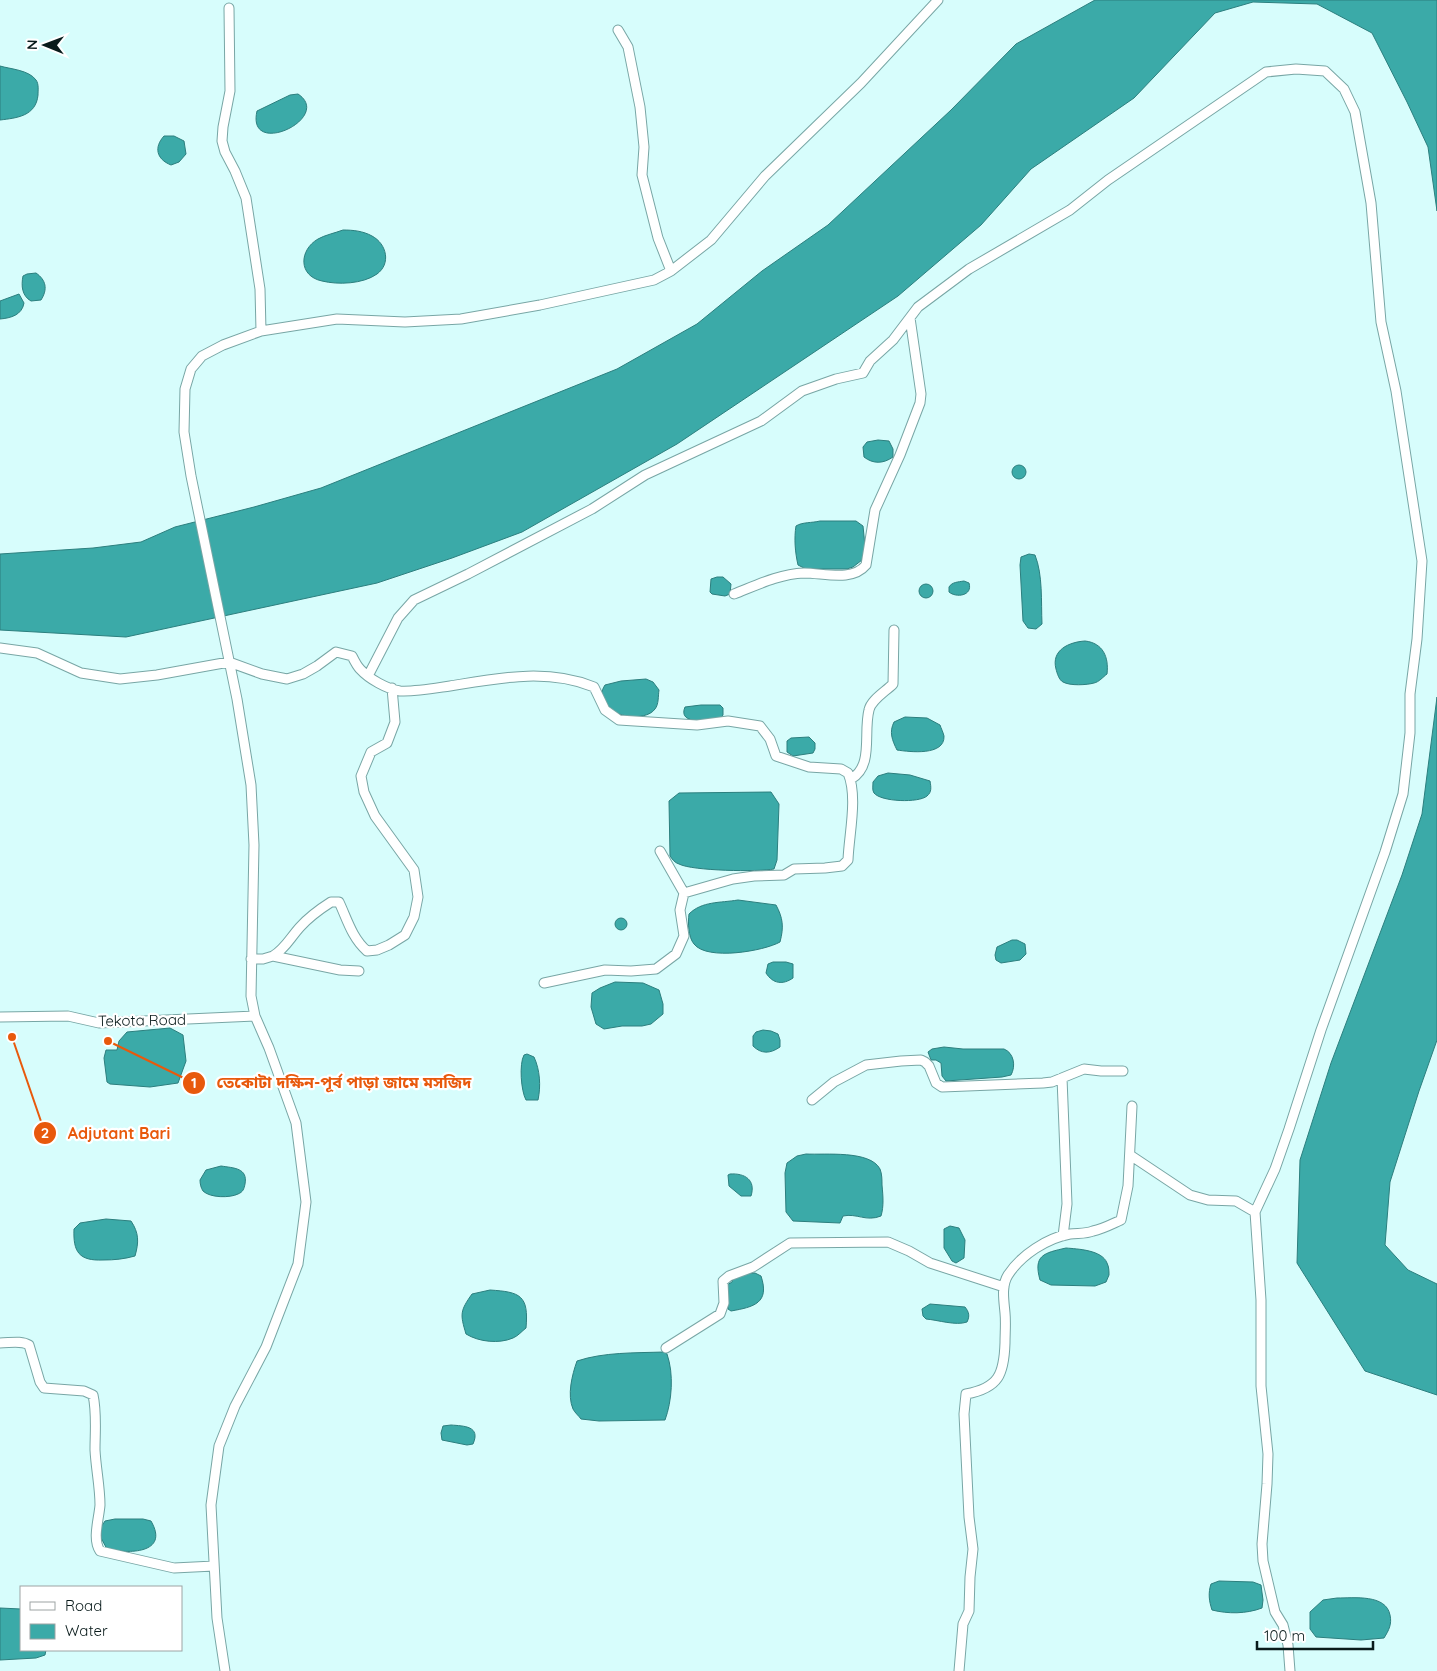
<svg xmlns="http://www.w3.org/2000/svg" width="1437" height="1671" viewBox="0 0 1437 1671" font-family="Quicksand,'Noto Sans Bengali',sans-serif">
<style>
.water{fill:#3baaa8;stroke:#2c7f7e}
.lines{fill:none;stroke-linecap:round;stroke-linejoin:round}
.street-casing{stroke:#78a6a5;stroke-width:11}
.street{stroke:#fff;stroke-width:9}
.labels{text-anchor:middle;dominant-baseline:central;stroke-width:4.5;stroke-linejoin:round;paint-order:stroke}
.street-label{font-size:15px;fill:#091b1b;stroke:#fff}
.leader{fill:none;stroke:#e8590c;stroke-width:2}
.callout-dot{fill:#e8590c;stroke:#fff;stroke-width:2}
.mark-label{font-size:15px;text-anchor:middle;font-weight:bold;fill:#fff}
.callout-label{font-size:16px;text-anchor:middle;font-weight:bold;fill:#e8590c;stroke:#fff;stroke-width:4.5;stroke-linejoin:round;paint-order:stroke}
</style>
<rect width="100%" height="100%" fill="#d7fdfc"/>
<path class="water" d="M1095 0H1437V211L1428 147 1407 102 1372 33 1317 4 1253 2 1215 13 1134 98 1031 169 981 225 898 296 677 444 522 532 452 558 377 583 126 637 0 630V554L93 548 141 542 175 527 254 507 321 488 617 369 697 324 762 271 828 225 951 110 1016 44Z
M0 66C10 69 29 70 36 80 39 84 38 90 38 95 36 116 17 118 0 120Z
M298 94C334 118 246 159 257 111L290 95Z
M164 136H174L184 141 186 154 179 162 171 165C156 159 154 147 164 136Z
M343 230C353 230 363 231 372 236 387 244 391 264 377 274 363 284 338 285 322 281 298 276 299 250 318 239 325 235 335 233 343 230Z
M36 273C46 280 48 289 41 300L31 301C22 296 21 286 23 276L27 274Z
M19 294 24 303C22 315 11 318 0 319V301Z
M878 440 889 441 893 449V457C883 464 873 464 864 457L863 447 867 442Z
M1012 472a7 7 0 1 1 14 0a7 7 0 1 1-14 0Z
M820 521H856L863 526 865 546 862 560 853 567 847 569H806L798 565C795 552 794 538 796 526 802 522 812 523 820 521Z
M1029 554 1035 555C1043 575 1041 602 1042 624L1036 629 1028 628 1023 621 1020 565 1021 557Z
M717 577H723L731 584 730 594 725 596 712 594 710 592 711 579Z
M964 581 969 583C973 596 956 598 949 592V587C952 582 958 582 964 581Z
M919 591a7 7 0 1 1 14 0a7 7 0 1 1-14 0Z
M1085 641C1103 643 1109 657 1107 674 1103 677 1099 682 1094 683 1087 685 1070 686 1063 682 1059 680 1057 673 1056 669 1051 650 1069 642 1085 641Z
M646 679 653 682 659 690C658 696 659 704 655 709 643 726 587 713 605 685L621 681Z
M1437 697V1040L1419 1091 1390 1182 1385 1245 1408 1270 1437 1284V1395L1365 1371 1297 1263 1300 1160 1331 1063 1402 875 1422 814Z
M701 705H720L723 708V715L720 719C711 720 677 726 685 707Z
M905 717 927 718 940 725C941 728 943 732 944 736 945 756 910 752 897 750 892 740 889 732 894 722Z
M809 737 815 743V749L813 753 793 756 787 752V741L791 738Z
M888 773 910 775 930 781C931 787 932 792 927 796 919 803 881 802 874 793 872 790 873 786 873 782L878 776Z
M771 792 779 804 777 860 774 869C759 872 692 871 679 864 675 863 672 859 670 856L669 801 679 793Z
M738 900 776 905C783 918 784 927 780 942 764 951 707 961 694 944 688 937 688 922 689 914 702 901 720 903 738 900Z
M615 924a6 6 0 1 1 12 0a6 6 0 1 1-12 0Z
M1012 940H1017L1025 944 1026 954 1020 960 1001 963 996 960 995 955 997 947Z
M773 962H786L793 964V978C783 985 773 984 766 973L768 964Z
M615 982 643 983 659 990 663 1004V1014L651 1024 642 1026H622L604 1029 596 1024 591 1007 592 993 600 988Z
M170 1028 183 1035 186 1061 178 1083 150 1087 110 1084 107 1082 104 1058 106 1050H117L119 1041 127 1032Z
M763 1030 771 1031 778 1034 780 1040V1047C770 1054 761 1054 753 1046V1036L756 1032Z
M944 1047 963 1049H1004C1014 1053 1016 1066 1011 1075L1002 1077 946 1081 942 1076 941 1063 936 1060H931L928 1052 932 1049Z
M527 1054 534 1057C540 1070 541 1086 538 1100H526C521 1091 519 1064 524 1055Z
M806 1154C825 1155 870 1150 880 1169 882 1174 882 1180 882 1185 883 1196 884 1206 881 1216 866 1222 857 1213 843 1216L840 1223 793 1221 786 1212 785 1173 787 1163 797 1156Z
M221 1166C234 1168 248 1168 245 1184 244 1189 243 1192 238 1194 230 1198 210 1198 203 1191 201 1188 200 1184 200 1180L206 1170Z
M730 1174C745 1173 756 1180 751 1196H741L729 1186 728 1175Z
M106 1219 131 1221C139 1233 139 1242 135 1256 124 1259 115 1260 103 1260 79 1261 73 1252 74 1229L80 1223Z
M950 1226 959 1228 965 1240 964 1258 956 1263 952 1261 944 1248V1229Z
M1066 1248C1078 1249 1102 1250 1107 1263 1109 1267 1109 1271 1109 1275L1106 1282 1095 1286 1051 1285 1040 1280C1033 1255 1044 1253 1066 1248Z
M755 1273 761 1276C770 1303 754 1307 731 1311L728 1309 727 1285 732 1282 733 1279 744 1274Z
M490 1290C520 1292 529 1295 526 1328 522 1331 518 1336 513 1338 499 1344 479 1342 466 1334 460 1314 460 1311 472 1294Z
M930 1304 965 1307C969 1312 970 1316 967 1322 956 1326 938 1320 926 1319L923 1316 922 1309Z
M664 1352 667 1354C674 1374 672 1401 665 1420L599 1421 581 1419C579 1416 575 1413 573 1409 567 1395 572 1375 577 1361 604 1352 635 1353 664 1352Z
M451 1425C464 1426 481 1426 473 1444L467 1445 442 1440 441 1433 443 1426Z
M115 1519H143L151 1521C170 1554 128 1554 107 1549L101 1538V1527L105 1521Z
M1219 1581 1253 1582 1261 1585 1263 1600 1262 1608C1246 1614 1228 1614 1212 1610 1209 1601 1208 1593 1211 1584Z
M1337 1598C1354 1598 1386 1594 1390 1615 1392 1624 1389 1630 1384 1638L1361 1640 1316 1637 1310 1629V1612L1323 1600Z
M0 1608 21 1609V1650H46L45 1655 36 1658 0 1660Z"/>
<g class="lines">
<g class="street-casing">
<path id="street" d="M229 8 230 91 223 127 222 141 225 152 235 171 246 198 260 289 261 331
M618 30 628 47 640 107 644 147 642 175 658 238 671 271
M734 594C757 585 779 574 804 573 824 573 852 582 866 565L875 510 900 455 920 403 921 394 910 318
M0 648 37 653 81 673 120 679 157 675 229 662 262 674 287 679 303 674 317 666 336 652 352 656C354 660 357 666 360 669 369 679 387 689 400 691 414 692 436 688 450 686 499 678 547 668 594 687L605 710 619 720 697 725 728 721 760 726 770 739 776 756 809 767 841 769 848 773C858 797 849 834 848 860L842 866 825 868 794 869 784 875 754 876 733 879 684 893 680 910 684 936 676 954 656 969 631 971 605 970 544 983
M368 676 398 618 414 600 468 574 592 509 645 475 761 421 802 391 836 379 863 373 870 361 893 340 918 307 969 269 1070 210 1108 180 1266 72 1296 69 1325 71 1344 89 1355 112 1371 203 1381 322 1396 391 1422 561 1417 639 1410 694V733L1403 794 1385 852 1321 1030 1289 1129 1275 1169 1255 1212
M851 779C874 766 863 733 869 710 871 700 885 692 893 684L894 630
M660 851 684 893
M273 956C285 949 290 938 300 927 309 917 320 909 331 902H339C347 919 352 938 367 951L377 950 389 945 405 935 414 917 418 897 414 870 375 816 364 792 361 776 371 752 387 743 395 722 392 688
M251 959H263L273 956 340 970 359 971
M0 1017 68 1016 99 1023 255 1016
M1062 1078 1067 1204 1063 1236
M812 1100 834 1082 866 1065 901 1061 921 1060 925 1062 929 1066 936 1083 942 1087 1043 1083 1052 1082 1084 1069 1101 1071H1123
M1130 1155 1190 1195 1208 1200 1236 1201 1255 1212 1261 1300V1386L1268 1454 1267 1484 1262 1544 1263 1561 1275 1612 1283 1625 1288 1645 1290 1671
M0 1343C10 1343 21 1340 29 1345L40 1382 44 1388 84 1391 93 1395C97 1413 95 1432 95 1450 96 1469 100 1487 100 1505 99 1519 92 1539 100 1551L174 1568 214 1566
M666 1348 720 1314 724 1303 723 1281 729 1276 753 1267 790 1243 888 1242 909 1251 930 1263 1004 1287
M225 1671 217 1618 211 1505 219 1446 235 1406 266 1347 298 1264 306 1202 296 1123 269 1048 255 1016 251 996 254 845 251 785 237 699 191 476 184 432 185 389 191 369 202 356 223 345 261 331 337 319 405 322 461 319 540 305 654 280 671 271 711 240 765 176 861 83 938 0
M959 1671 963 1624 969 1611 970 1577 973 1549 969 1517 964 1414 966 1394C999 1388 1004 1374 1005 1343 1005 1333 1006 1323 1005 1313 1004 1301 1001 1286 1008 1275 1021 1255 1047 1238 1070 1234 1078 1233 1086 1234 1093 1231 1103 1229 1112 1224 1121 1220L1128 1186 1132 1106"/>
</g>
<use href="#street" class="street"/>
</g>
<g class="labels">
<g class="street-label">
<text transform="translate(142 1020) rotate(-1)">Tekota Road</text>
</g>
</g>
<path class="leader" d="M108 1041L194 1083M12 1037L45 1133"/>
<g class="callout-dot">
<circle cx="108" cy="1041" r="5"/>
<circle cx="12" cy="1037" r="5"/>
<circle cx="194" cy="1083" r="12"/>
<circle cx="45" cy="1133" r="12"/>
</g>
<g class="mark-label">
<text x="194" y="1088">1</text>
<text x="45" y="1138">2</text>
</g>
<g class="callout-label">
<text x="344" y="1088">তেকোটা দক্ষিন-পূর্ব পাড়া জামে মসজিদ</text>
<text x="119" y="1139">Adjutant Bari</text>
</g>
<rect x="20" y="1586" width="162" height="65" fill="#ffffff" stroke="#9da4a4"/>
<rect x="30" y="1602" width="25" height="8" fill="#ffffff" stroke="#9da4a4"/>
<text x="65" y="1611" font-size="15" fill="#091b1b">Road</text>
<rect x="30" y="1624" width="25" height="15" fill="#3baaa8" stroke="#9da4a4"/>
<text x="65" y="1636" font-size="15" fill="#091b1b">Water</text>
<g transform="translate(45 45) rotate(271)" stroke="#ffffff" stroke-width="4" paint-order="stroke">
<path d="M0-4L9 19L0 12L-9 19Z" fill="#091b1b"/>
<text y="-8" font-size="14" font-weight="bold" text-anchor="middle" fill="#091b1b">N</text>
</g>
<path d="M1257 1641v8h116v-8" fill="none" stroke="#091b1b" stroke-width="2.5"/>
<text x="1264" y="1641" font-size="15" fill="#091b1b" stroke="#ffffff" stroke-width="4" paint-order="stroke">100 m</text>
</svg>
